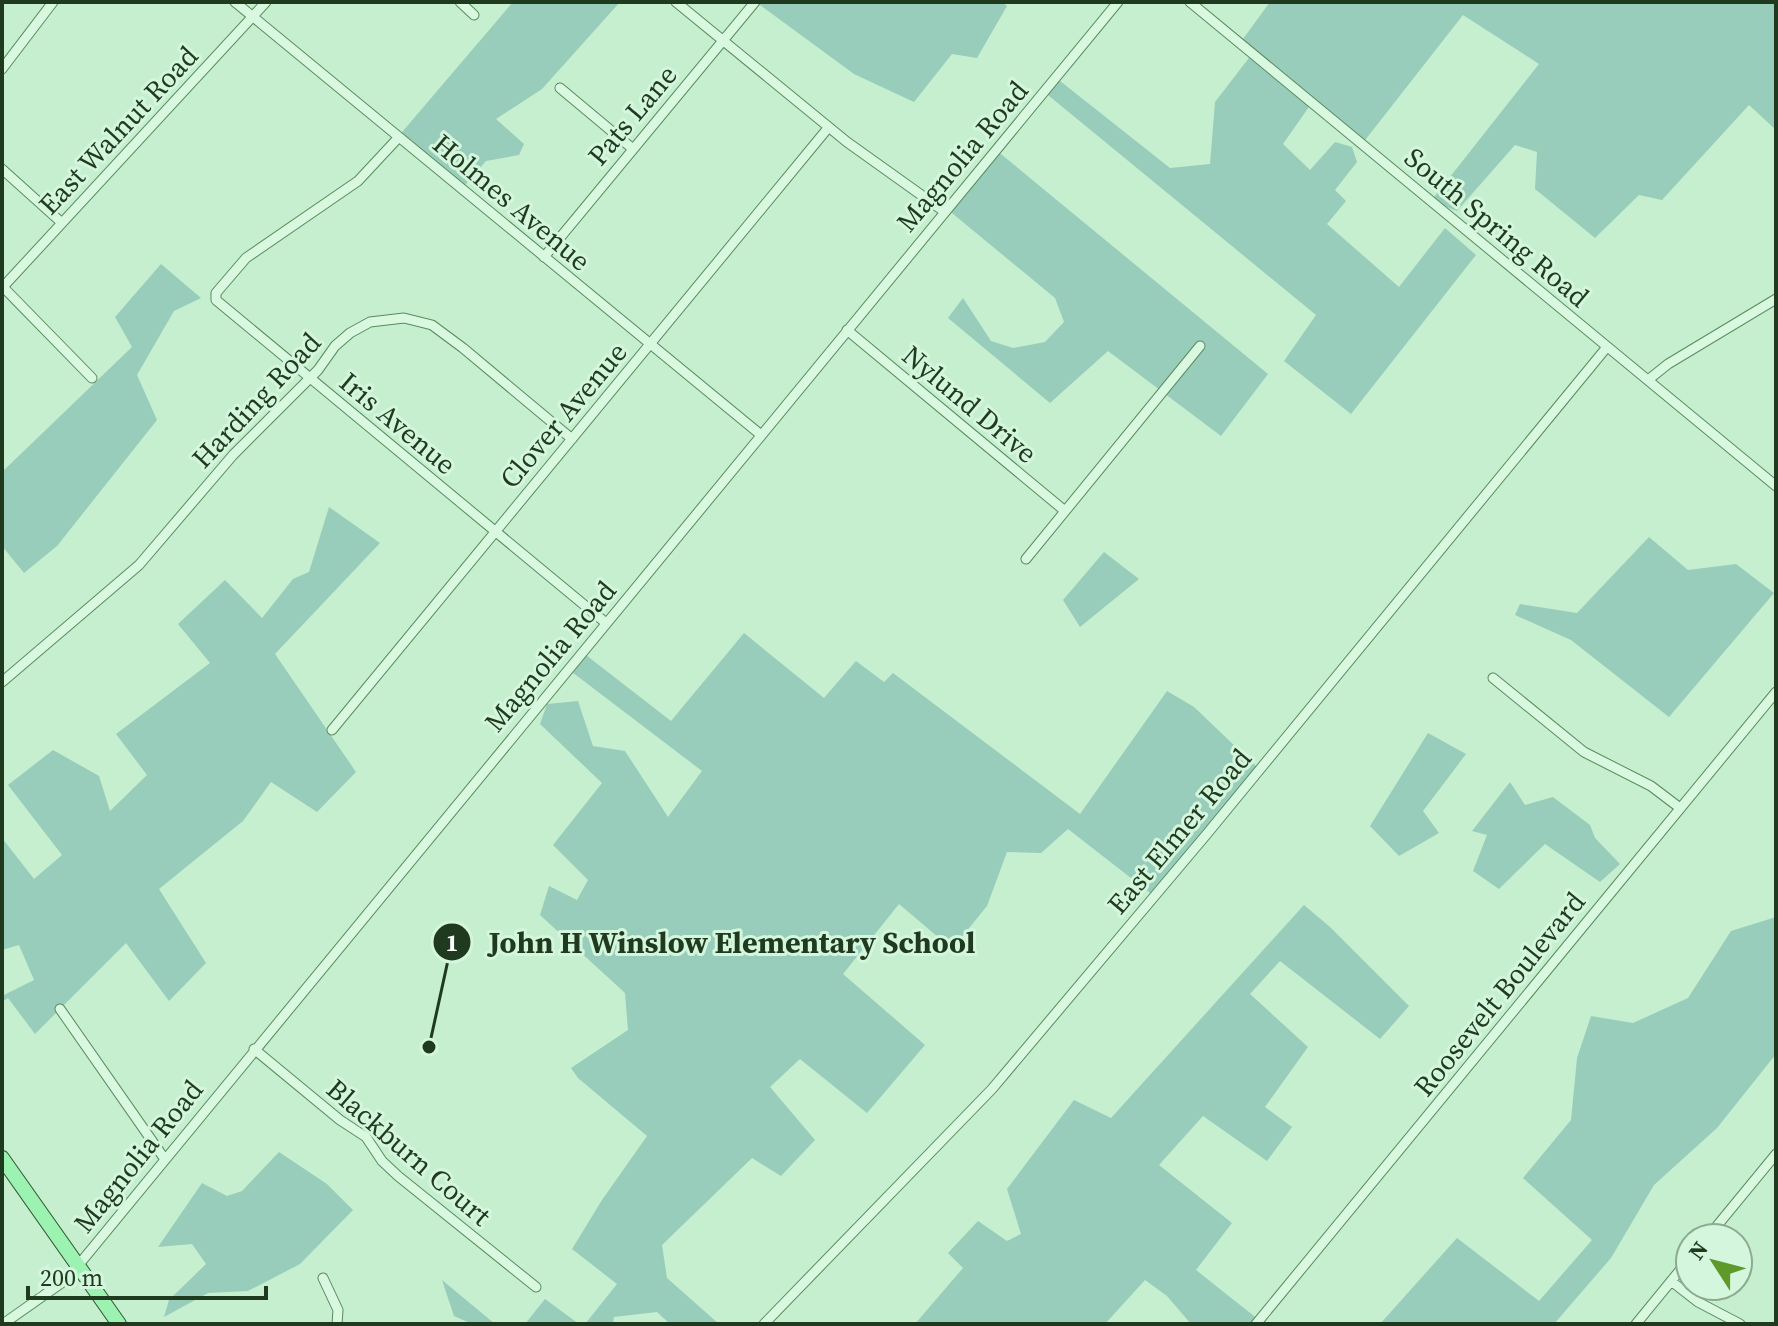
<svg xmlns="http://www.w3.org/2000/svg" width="1778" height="1326" viewBox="0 0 1778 1326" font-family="'Source Serif 4',serif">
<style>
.green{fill:#98cdbb}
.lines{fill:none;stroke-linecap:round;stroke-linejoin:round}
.minor-casing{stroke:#5b8a5e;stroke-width:11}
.primary-casing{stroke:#2f572f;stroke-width:16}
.minor{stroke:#d8f9e0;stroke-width:9}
.primary{stroke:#9cf2b0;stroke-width:14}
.labels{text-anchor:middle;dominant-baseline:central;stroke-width:6;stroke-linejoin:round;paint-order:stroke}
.street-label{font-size:28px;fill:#1f3a1f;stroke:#d4f6dd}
.leader{fill:none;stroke:#1f3a1f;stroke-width:3}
.callout-dot{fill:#1f3a1f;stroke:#d4f6dd;stroke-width:3}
.mark-label{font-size:24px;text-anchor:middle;font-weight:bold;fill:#fff}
.callout-label{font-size:30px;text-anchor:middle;font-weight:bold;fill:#1f3a1f;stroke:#d4f6dd;stroke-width:6;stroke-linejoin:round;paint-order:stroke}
</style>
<rect width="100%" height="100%" fill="#c5efcf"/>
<path class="green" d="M513 2H620L542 89 496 119 524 144 519 155 486 161 460 191 397 138Z
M756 2H1002L1007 6 977 58 952 54 914 102 854 74Z
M1270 2H1776V130L1749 105 1662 200 1639 195 1595 238 1535 189 1537 152 1515 145 1457 211 1431 201 1539 64 1463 15 1362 144 1311 104 1283 144 1310 170 1335 142 1352 147 1357 162 1335 190 1346 201 1327 224 1399 287 1445 228 1476 255 1351 414 1284 361 1316 315 1043 91 1055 77 1170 168 1210 164 1215 102 1252 54 1240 43Z
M996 150 1268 374 1221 436 1108 351 1050 403 948 318 963 298 991 341 1013 348 1045 342 1064 322 1055 298 947 209Z
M161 264 201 298 174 311 137 375 157 420 57 546 24 573 2 546V472L132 347 115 317Z
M329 507 380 543 275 654 356 772 317 812 271 782 243 821 159 889 206 963 169 1001 126 943 35 1034 8 998 2 1002V996L34 980 19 945 2 950V838L34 879 62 855 8 785 53 750 99 776 110 811 147 775 116 734 210 663 178 624 225 580 262 618 293 579 309 572Z
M1649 537 1688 570 1736 564 1774 593 1669 717 1571 640 1515 615 1520 604 1577 613Z
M1104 552 1139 579 1080 627 1063 600Z
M744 633 824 698 856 661 884 682 893 673 1080 814 1167 691 1194 707 1259 769 1154 896 1068 829 1041 853 1007 852 987 906 952 949 899 904 843 974 925 1045 867 1113 800 1059 770 1087 815 1140 781 1176 752 1158 662 1245 667 1278 719 1324H670L657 1312 614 1317 613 1324H585L617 1284 572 1249 602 1200 647 1136 578 1078 571 1068 628 1030 625 993 540 915 549 886 577 900 588 880 553 845 602 783 540 724 547 704 578 701 593 746 625 751 668 817 702 771 568 669 582 652 671 721Z
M1428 733 1466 754 1423 811 1439 833 1399 856 1370 826Z
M1510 782 1525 805 1553 797 1590 825 1595 838 1620 864 1600 882 1545 844 1499 889 1473 871 1487 835 1472 831Z
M1304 905 1330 927 1409 1006 1380 1039 1280 961 1250 994 1308 1047 1265 1107 1292 1127 1267 1161 1203 1116 1159 1165 1232 1223 1196 1270 1259 1320 1255 1324H1191L1167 1296 1145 1280 1105 1324H915L963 1268 948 1253 978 1221 1007 1241 1021 1234 1007 1189 1074 1100 1111 1118Z
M1776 917V1054L1717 1128 1654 1185 1611 1258 1554 1324H1380L1457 1238 1539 1301 1592 1240 1523 1178 1571 1120 1577 1058 1591 1016 1633 1023 1688 998 1731 931Z
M279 1152 327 1184 353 1210 300 1264 248 1291 208 1293 164 1317 169 1300 206 1264 192 1244 158 1247 202 1183 227 1196 242 1191Z
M442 1280 495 1324H472L454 1316Z
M545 1299 579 1324H525Z"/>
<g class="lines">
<g class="minor-casing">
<path id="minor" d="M235 2 761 435
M460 2 474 15
M676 2 847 142 945 212
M1190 2 1776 486
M2 69 53 2
M560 88 633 149
M399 137 358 181 246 258 216 293V300L606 623
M2 169 62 223
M544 257 755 2
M3 287 92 378
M2 288 266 2
M847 330 1065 511
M1648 380 1668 364 1776 299
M1026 559 1200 346
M1493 678 1584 752 1651 786 1680 808
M2 682 139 565 233 455 318 370 335 346 350 333 370 322 404 318 432 325 463 348 572 439
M332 730 828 128
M60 1009 164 1158
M254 1049 340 1120 366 1137 382 1161 398 1176 536 1287
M1707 1238 1776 1154
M323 1278 338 1310 337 1324
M1671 1281 1698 1302 1740 1324
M3 1324 67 1279 1118 2
M764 1324 992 1089 1206 835 1607 347
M1256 1324 1776 692
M1636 1324 1690 1258"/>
</g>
<g class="primary-casing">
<path id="primary" d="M2 1158 119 1324"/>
</g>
<use href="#minor" class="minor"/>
<use href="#primary" class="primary"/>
</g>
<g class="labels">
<g class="street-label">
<text transform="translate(632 115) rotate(-50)">Pats Lane</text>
<text transform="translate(118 130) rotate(-47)">East Walnut Road</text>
<text transform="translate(962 156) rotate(-50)">Magnolia Road</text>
<text transform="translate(512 202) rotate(40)">Holmes Avenue</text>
<text transform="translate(1497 227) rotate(40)">South Spring Road</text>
<text transform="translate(256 400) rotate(-47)">Harding Road</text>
<text transform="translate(970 404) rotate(40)">Nylund Drive</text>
<text transform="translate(563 415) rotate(-50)">Clover Avenue</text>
<text transform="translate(398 423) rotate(40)">Iris Avenue</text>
<text transform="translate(550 656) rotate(-50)">Magnolia Road</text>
<text transform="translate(1179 831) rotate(-50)">East Elmer Road</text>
<text transform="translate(1499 994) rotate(-51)">Roosevelt Boulevard</text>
<text transform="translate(409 1152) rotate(41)">Blackburn Court</text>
<text transform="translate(138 1156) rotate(-51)">Magnolia Road</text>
</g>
</g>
<path class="leader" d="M429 1047L452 942"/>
<g class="callout-dot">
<circle cx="429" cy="1047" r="8"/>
<circle cx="452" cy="942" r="20"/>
</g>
<g class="mark-label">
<text x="452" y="951">1</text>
</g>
<g class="callout-label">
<text x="732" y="953">John H Winslow Elementary School</text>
</g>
<rect width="1778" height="1326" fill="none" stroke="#1f3a1f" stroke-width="8"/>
<g transform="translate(1714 1262) rotate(306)"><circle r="38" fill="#d4f6dd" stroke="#8cab91" stroke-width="2"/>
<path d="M0-6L14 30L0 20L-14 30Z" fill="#5e992a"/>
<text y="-12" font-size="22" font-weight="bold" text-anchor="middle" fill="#1f3a1f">N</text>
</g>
<path d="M28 1286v12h238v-12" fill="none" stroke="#1f3a1f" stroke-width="4"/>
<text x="40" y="1286" font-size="24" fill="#1f3a1f" stroke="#d4f6dd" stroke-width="6" paint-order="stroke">200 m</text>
</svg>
